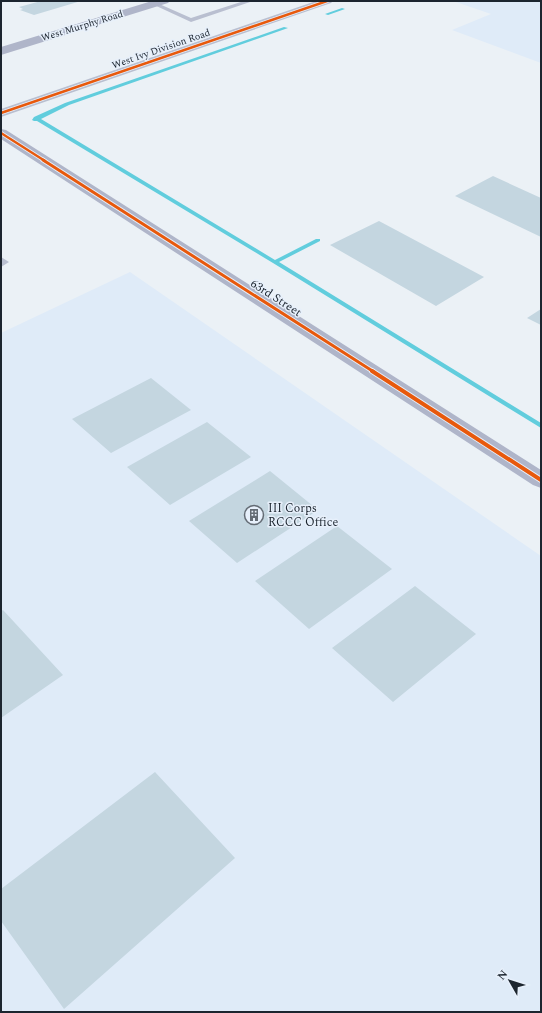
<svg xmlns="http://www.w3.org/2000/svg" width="542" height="1013" viewBox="0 0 542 1013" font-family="Spectral,serif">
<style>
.built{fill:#dfebf8}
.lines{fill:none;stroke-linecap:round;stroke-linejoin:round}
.stream{fill:#61cddd;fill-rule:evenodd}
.building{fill:#c4d6e0}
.lane{fill:#b9bfd0;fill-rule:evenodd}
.street{fill:#b9bfd0;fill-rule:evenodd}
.secondary{fill:#afb5c9;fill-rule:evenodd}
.cycleway-far2-casing{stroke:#e7f0fb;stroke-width:4}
.cycleway-far1-casing{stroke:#e7f0fb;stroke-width:5}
.cycleway-casing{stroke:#e7f0fb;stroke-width:6}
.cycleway-far2{stroke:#e8590c;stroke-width:2.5}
.cycleway-far1{stroke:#e8590c;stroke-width:3}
.cycleway{stroke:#e8590c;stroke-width:4}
.labels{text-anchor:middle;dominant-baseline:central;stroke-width:3;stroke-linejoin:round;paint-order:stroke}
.far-street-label{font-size:10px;fill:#1c252f;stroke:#e7f0fb}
.street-label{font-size:12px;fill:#1c252f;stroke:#e7f0fb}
.poi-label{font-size:12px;fill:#1c252f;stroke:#e7f0fb;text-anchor:start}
</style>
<rect width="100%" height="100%" fill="#ebf1f6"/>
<path class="built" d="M453 1H541V63L452 30 491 14Z
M130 272 541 556V1012H1V333Z"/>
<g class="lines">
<path class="stream" d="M342 8 345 9 328 15 325 14Z
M284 27 288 28 69 105 41 119 275 260 316 239H320V241L279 262 541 423V428L273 263 37 121H34L32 120 34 117 65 103Z"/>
</g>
<path class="building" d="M41 1H81L34 15 20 10 23 9 19 7Z
M493 176 541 198V237L455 196Z
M379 221 484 277 436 306 330 245Z
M541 309V325L527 318Z
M151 378 191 410 111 453 72 419Z
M207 422 251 457 170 505 127 467Z
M270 471 318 510 237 563 189 521Z
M337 526 392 569 309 629 255 581Z
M415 586 476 634 393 702 332 648Z
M3 610 63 675 1 718V611Z
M155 772 235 858 64 1009 1 921V889Z"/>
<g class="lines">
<path class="lane" d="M244 1H253L191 22 152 4 157 3 191 18Z
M1 257 9 262 1 267Z"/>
<path class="street" d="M316 1H333L331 3 1 117V109Z"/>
<path class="secondary" d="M152 1H170L168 3 1 55V47Z
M1 129 6 130 541 470V488L533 485 1 139Z"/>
<g class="cycleway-far2-casing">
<path id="cycleway-far2" d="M1 113 327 1
M1 133 45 161"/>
</g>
<g class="cycleway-far1-casing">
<path id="cycleway-far1" d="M43 160 374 372"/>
</g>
<g class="cycleway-casing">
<path id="cycleway" d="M372 371 541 480"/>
</g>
<use href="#cycleway-far2" class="cycleway-far2"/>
<use href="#cycleway-far1" class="cycleway-far1"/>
<use href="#cycleway" class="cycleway"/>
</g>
<defs>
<g id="building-ring" transform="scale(1)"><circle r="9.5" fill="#e7f0fb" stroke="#646c75" stroke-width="1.5"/><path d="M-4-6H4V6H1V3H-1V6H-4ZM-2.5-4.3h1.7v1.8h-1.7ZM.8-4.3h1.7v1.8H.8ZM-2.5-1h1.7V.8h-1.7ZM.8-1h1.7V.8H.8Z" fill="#646c75"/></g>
</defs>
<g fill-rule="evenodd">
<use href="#building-ring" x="254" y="515"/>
</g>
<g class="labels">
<g class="far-street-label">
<text transform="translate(82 26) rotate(-17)">West Murphy Road</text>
<text transform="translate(161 49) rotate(-19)">West Ivy Division Road</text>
</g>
<g class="street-label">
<text transform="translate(276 298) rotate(33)">63rd Street</text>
</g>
<g class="poi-label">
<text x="268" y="508">III Corps<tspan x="268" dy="14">RCCC Office</tspan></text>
</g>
</g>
<rect width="542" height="1013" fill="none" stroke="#1c252f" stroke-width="4"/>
<g transform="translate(510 981) rotate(309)" stroke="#e7f0fb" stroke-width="3" paint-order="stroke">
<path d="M0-3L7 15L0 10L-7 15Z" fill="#1c252f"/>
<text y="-6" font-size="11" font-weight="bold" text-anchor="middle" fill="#1c252f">N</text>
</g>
</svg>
